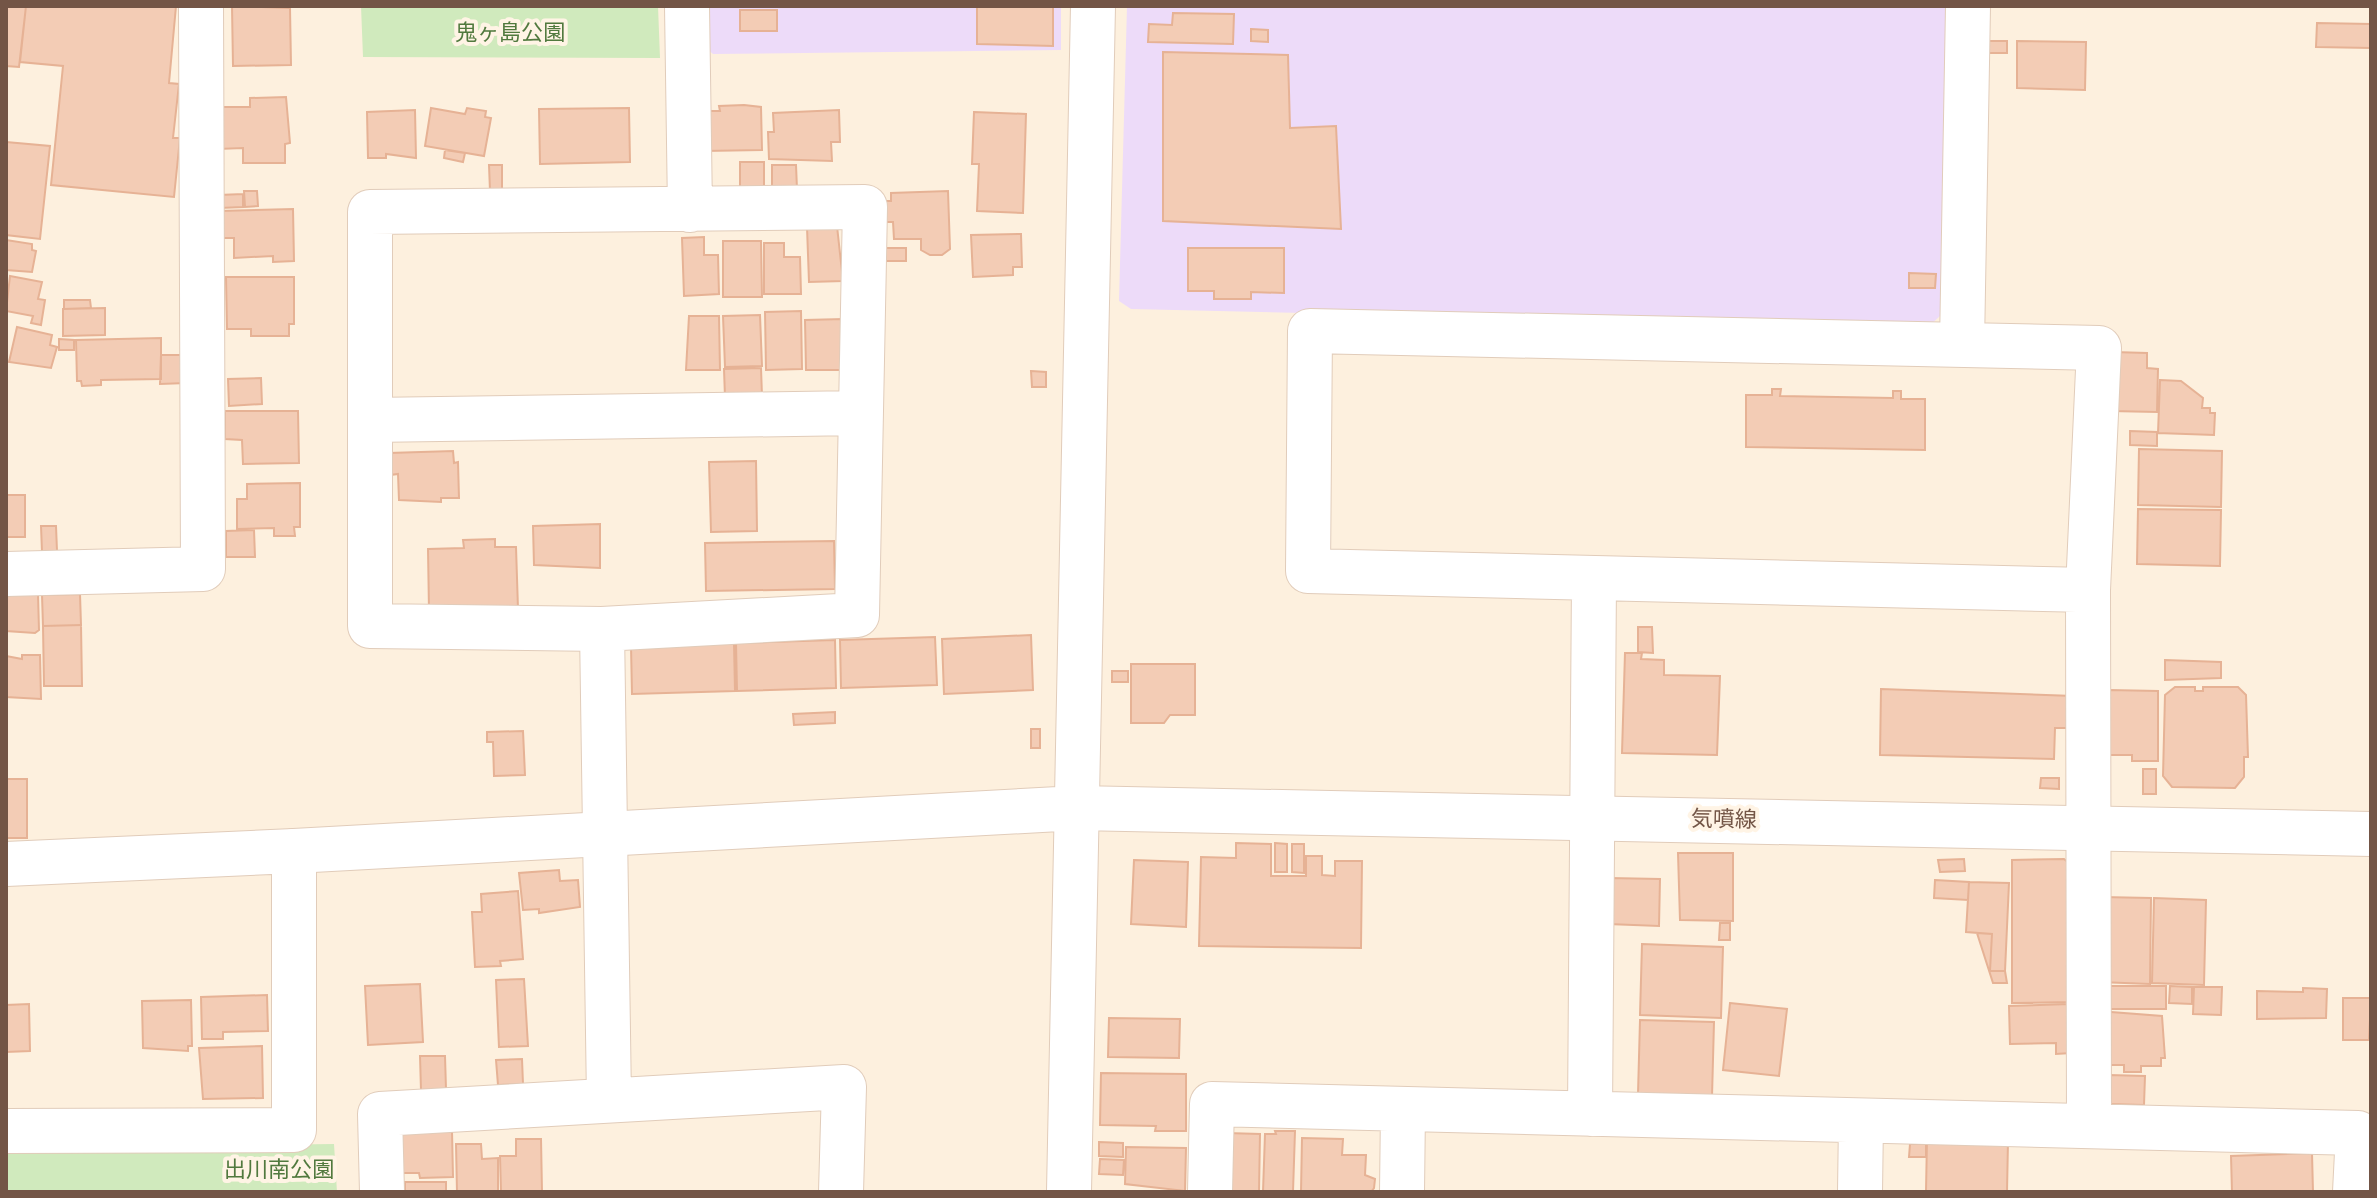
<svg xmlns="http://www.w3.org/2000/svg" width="2377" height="1198" viewBox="0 0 2377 1198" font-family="Poppins,'Noto Sans JP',sans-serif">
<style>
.education{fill:#eddbf9}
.green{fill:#d0eabd}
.building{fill:#f3ccb5;stroke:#e6b295;stroke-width:2}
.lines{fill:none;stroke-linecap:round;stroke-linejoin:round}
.minor-casing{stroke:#e1ccba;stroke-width:46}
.tertiary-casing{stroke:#e1ccba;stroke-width:46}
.minor{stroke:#fff;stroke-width:44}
.tertiary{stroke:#fff;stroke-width:44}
.labels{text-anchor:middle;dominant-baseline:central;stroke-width:8;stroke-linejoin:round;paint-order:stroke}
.park-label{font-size:22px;fill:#51793e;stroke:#fff4e5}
.street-label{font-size:22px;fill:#735546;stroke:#fff4e5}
</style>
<rect width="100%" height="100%" fill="#fdf0de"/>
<path class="education" d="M700 6H1061V50L713 54 700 43Z
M1127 6H1947L1940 316 1928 327 1131 309 1119 301Z"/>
<path class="green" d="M361 6H658L660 58 363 57Z
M334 1144 337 1192H6V1148Z"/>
<path class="building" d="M6 6H26L19 67 6 66Z
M26 6H176L169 83 179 84 173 138H180L174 197 51 185 63 66 20 62Z
M232 6 290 8 291 65 233 66Z
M977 6H1053V46L977 44Z
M740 10H777V31H740Z
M1173 13 1234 14 1233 44 1148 42 1149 24 1172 25Z
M2317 23 2371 24V48L2316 47Z
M1251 29 1268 30V42L1251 41Z
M1982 41H2007V53H1982Z
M2017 41 2086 42 2085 90 2017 88Z
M1163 52 1288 55 1290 128 1336 126 1341 229 1163 221Z
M286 97 290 143 285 144V163H243V148L218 149 217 107H250V98Z
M744 105 761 107 762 150 704 151 703 111H720L719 106Z
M431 108 465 114 467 108 486 111 485 117 491 118 484 156 425 146Z
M629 108 630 162 540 164 539 109Z
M415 110 416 158 386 154V158H368L367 112Z
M839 110 840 142H831L832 161 769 159 768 132H774L773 113Z
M974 112 1026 114 1023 213 977 211 979 164H972Z
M6 142 50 146 40 239 6 235Z
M445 150 465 153 463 162 444 158Z
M740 162H764V188L740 189Z
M489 165H502V191H490Z
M772 165H796L797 189H772Z
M244 191H257L258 206 245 207Z
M948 191 950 249 942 255H930L921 250V239H894L893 222H886L885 201H891V193Z
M243 194V207L220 208 219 195Z
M293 209 294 261 273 262V256L234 258V238H220L219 211Z
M837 226 843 281 809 282 807 227Z
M1021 234 1022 267H1013V275L973 277 971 235Z
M704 237V255H718L719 294 684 296 682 238Z
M6 240 32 244V250L36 251 32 272 6 270Z
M723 241H761L762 297H723Z
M764 243H784V257H800L801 294H764Z
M884 248H906V261H885Z
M1188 248H1284V293L1251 292V299H1214V291H1188Z
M1909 273 1936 274 1935 288H1909Z
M10 276 42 282 38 299 45 300 41 325 31 323 33 316 6 311Z
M226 277H294V324H289V336H251V329H227Z
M64 300H90L91 308 64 309Z
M105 308V335L63 336V309Z
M801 311 802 369 766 370 765 312Z
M760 315 762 366 725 367 723 316Z
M689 316H719L720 370H686Z
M843 319 844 370H806L805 320Z
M17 327 52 335 50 345 57 347 51 368 9 362Z
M161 338V379L101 380V385L82 386 81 381H77L76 340Z
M59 339 74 340V350H59Z
M2113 352 2147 353V368L2158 369 2157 412 2111 411Z
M161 355H186V383L160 384Z
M761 368 762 396 725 397 724 369Z
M1031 371 1046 372V387H1032Z
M261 378 262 404 229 406 228 379Z
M2160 380 2181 381 2203 398 2202 408H2210V413H2215L2214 435 2158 433Z
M1772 389H1781L1780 396 1893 398V391H1901V399H1925V450L1746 447V395H1772Z
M225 411H298L299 463 243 464 242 440 225 439Z
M2130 431 2157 432V446L2130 445Z
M2139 449 2222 451 2221 507 2138 505Z
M453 451 454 463 458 462 459 498H441V502L399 500 398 474 390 475 389 453Z
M756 461 757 531 711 532 709 462Z
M300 483V527H294L295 536H274V528L237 529V499H247V484Z
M6 495H25V537H6Z
M2138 509 2221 510 2220 566 2137 564Z
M600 524V568L534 565 533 526Z
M41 526H56L57 551 42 552Z
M254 530 255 557H226V531Z
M495 539V547H516L518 609 429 611 428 549 464 548 463 540Z
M834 541 835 589 706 591 705 543Z
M6 594H38L39 630 35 633 6 631Z
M80 594 81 625 43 626 42 595Z
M81 625 82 686H44L43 626Z
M1638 627H1652L1653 653 1638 652Z
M1031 635 1033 690 944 694 942 639Z
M935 637 937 685 841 688 840 640Z
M835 640 836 688 737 691 736 643Z
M734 643 735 691 632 694 631 646Z
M1625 653H1642L1641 659 1664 660V675L1720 676 1717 755 1622 753Z
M22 655H40L41 699 6 697V656L22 659Z
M2165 660 2221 662V678L2165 680Z
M1131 664H1195V715H1170L1164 723H1131Z
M1112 671H1128V682H1112Z
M2175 687H2195V691H2203V687H2238L2246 695 2248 757H2244V777L2235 788 2172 787 2163 776 2165 695Z
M1881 689 2073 696 2072 728H2055L2054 759 1880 755Z
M2109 690 2158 691V761H2132V755H2108Z
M835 712V723L794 725 793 714Z
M1031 729H1040V748H1031Z
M523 731 525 775 494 776 493 742H487V732Z
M2143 769H2156V794H2143Z
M2041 778H2059V789L2040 788Z
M6 779H27V838H6Z
M1236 843 1271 844V876H1306V856H1322V875L1335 876V861H1362L1361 948 1199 946 1201 857 1236 858Z
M1275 843 1287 844V872H1275Z
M1292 844H1304V873L1292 872Z
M1678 853H1733V921L1680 920Z
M1964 859 1965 871 1940 872 1938 860Z
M2064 859 2076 869 2071 1002 2012 1003V860Z
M1134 860 1188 862 1186 927 1131 924Z
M559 870 560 881 578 880 580 907 539 913V909L523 910 519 873Z
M1609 878 1660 879 1659 926 1608 924Z
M1935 880 1969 882 1968 900 1934 898Z
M1969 882 2009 883 2005 971H1990L1992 934 1966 932Z
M518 891 523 959 500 961 501 966 475 967 472 912H482L481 894Z
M2101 897 2151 898 2150 984 2099 982Z
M2154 898 2206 900 2204 985 2152 983Z
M1720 923H1730V940H1719Z
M1977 933 1992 934 1990 971H2005L2007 983H1993Z
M1642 944 1723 947 1721 1018 1640 1015Z
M524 979 528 1046 499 1047 496 980Z
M420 984 423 1042 368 1045 365 986Z
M2110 986H2166V1009H2109Z
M2170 986 2192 987V1004L2169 1003Z
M2194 987H2222L2221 1015 2193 1014Z
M2303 988 2327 989 2326 1018 2257 1019V991L2303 992Z
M267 995 268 1031 223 1032V1039H202L201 997Z
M2343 998H2371L2369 1040H2343Z
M191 1000 192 1046H188V1051L143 1048 142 1001Z
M1730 1003 1787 1009 1779 1076 1723 1070Z
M29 1004 30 1051 6 1052V1005Z
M2070 1004 2071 1053 2056 1054V1043L2010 1044 2009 1006Z
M2098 1011 2162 1016 2165 1058H2161V1066H2141V1072H2124V1065H2097Z
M1109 1018 1180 1019 1179 1058 1108 1057Z
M1640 1020 1714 1022 1712 1097 1638 1094Z
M262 1046 263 1098 203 1099 199 1048Z
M420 1056H445L446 1089 421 1090Z
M522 1059 523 1084 498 1085 496 1060Z
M1101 1073 1186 1074V1131H1155L1156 1126 1100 1125Z
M2109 1075 2145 1076 2144 1105 2109 1104Z
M452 1131 453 1177 420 1178 419 1173H399L401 1133Z
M1275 1131H1295L1293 1192H1263L1265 1134H1276Z
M1226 1133 1260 1134 1259 1192H1225Z
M1302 1138 1343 1139 1342 1155H1366L1365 1175 1375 1179 1374 1188 1371 1192H1301Z
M516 1139H541L542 1192H501L500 1156H516Z
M1927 1139 2008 1141 2007 1192 1926 1191Z
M1099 1142 1123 1143V1157L1099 1156Z
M456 1144H481L482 1159 498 1158V1192H457Z
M1910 1144H1926V1157H1909Z
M1126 1147 1186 1148 1185 1191 1125 1184Z
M2312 1153 2313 1192H2232L2231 1156Z
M1100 1159 1124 1160 1123 1175 1099 1174Z
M405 1182H446V1191H405Z"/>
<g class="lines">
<g class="minor-casing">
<path id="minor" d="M687 6 690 210
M865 207 857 615 602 629 370 626V212Z
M1962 345 1968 6
M370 420 860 413
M6 574 203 569 201 6
M2088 590 1308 571 1310 331 2099 348 2088 590 2089 1126
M602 629 609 1100
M6 864 294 851V1130L6 1131
M1590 1114 1594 580
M382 1192 380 1114 844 1087 841 1192
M1210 1192 1212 1104 2358 1133 2355 1192
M1402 1192 1403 1109
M1860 1192 1861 1121"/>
</g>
<g class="tertiary-casing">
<path id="tertiary" d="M294 851 1077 808 2371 834
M1069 1192 1093 6"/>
</g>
<use href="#minor" class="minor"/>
<use href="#tertiary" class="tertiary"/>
</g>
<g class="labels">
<g class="park-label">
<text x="510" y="32">鬼ヶ島公園</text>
<text x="279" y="1169">出川南公園</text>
</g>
<g class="street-label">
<text transform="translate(1724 819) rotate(1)">気噴線</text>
</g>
</g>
<rect width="2377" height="1198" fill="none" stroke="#735546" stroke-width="16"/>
</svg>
